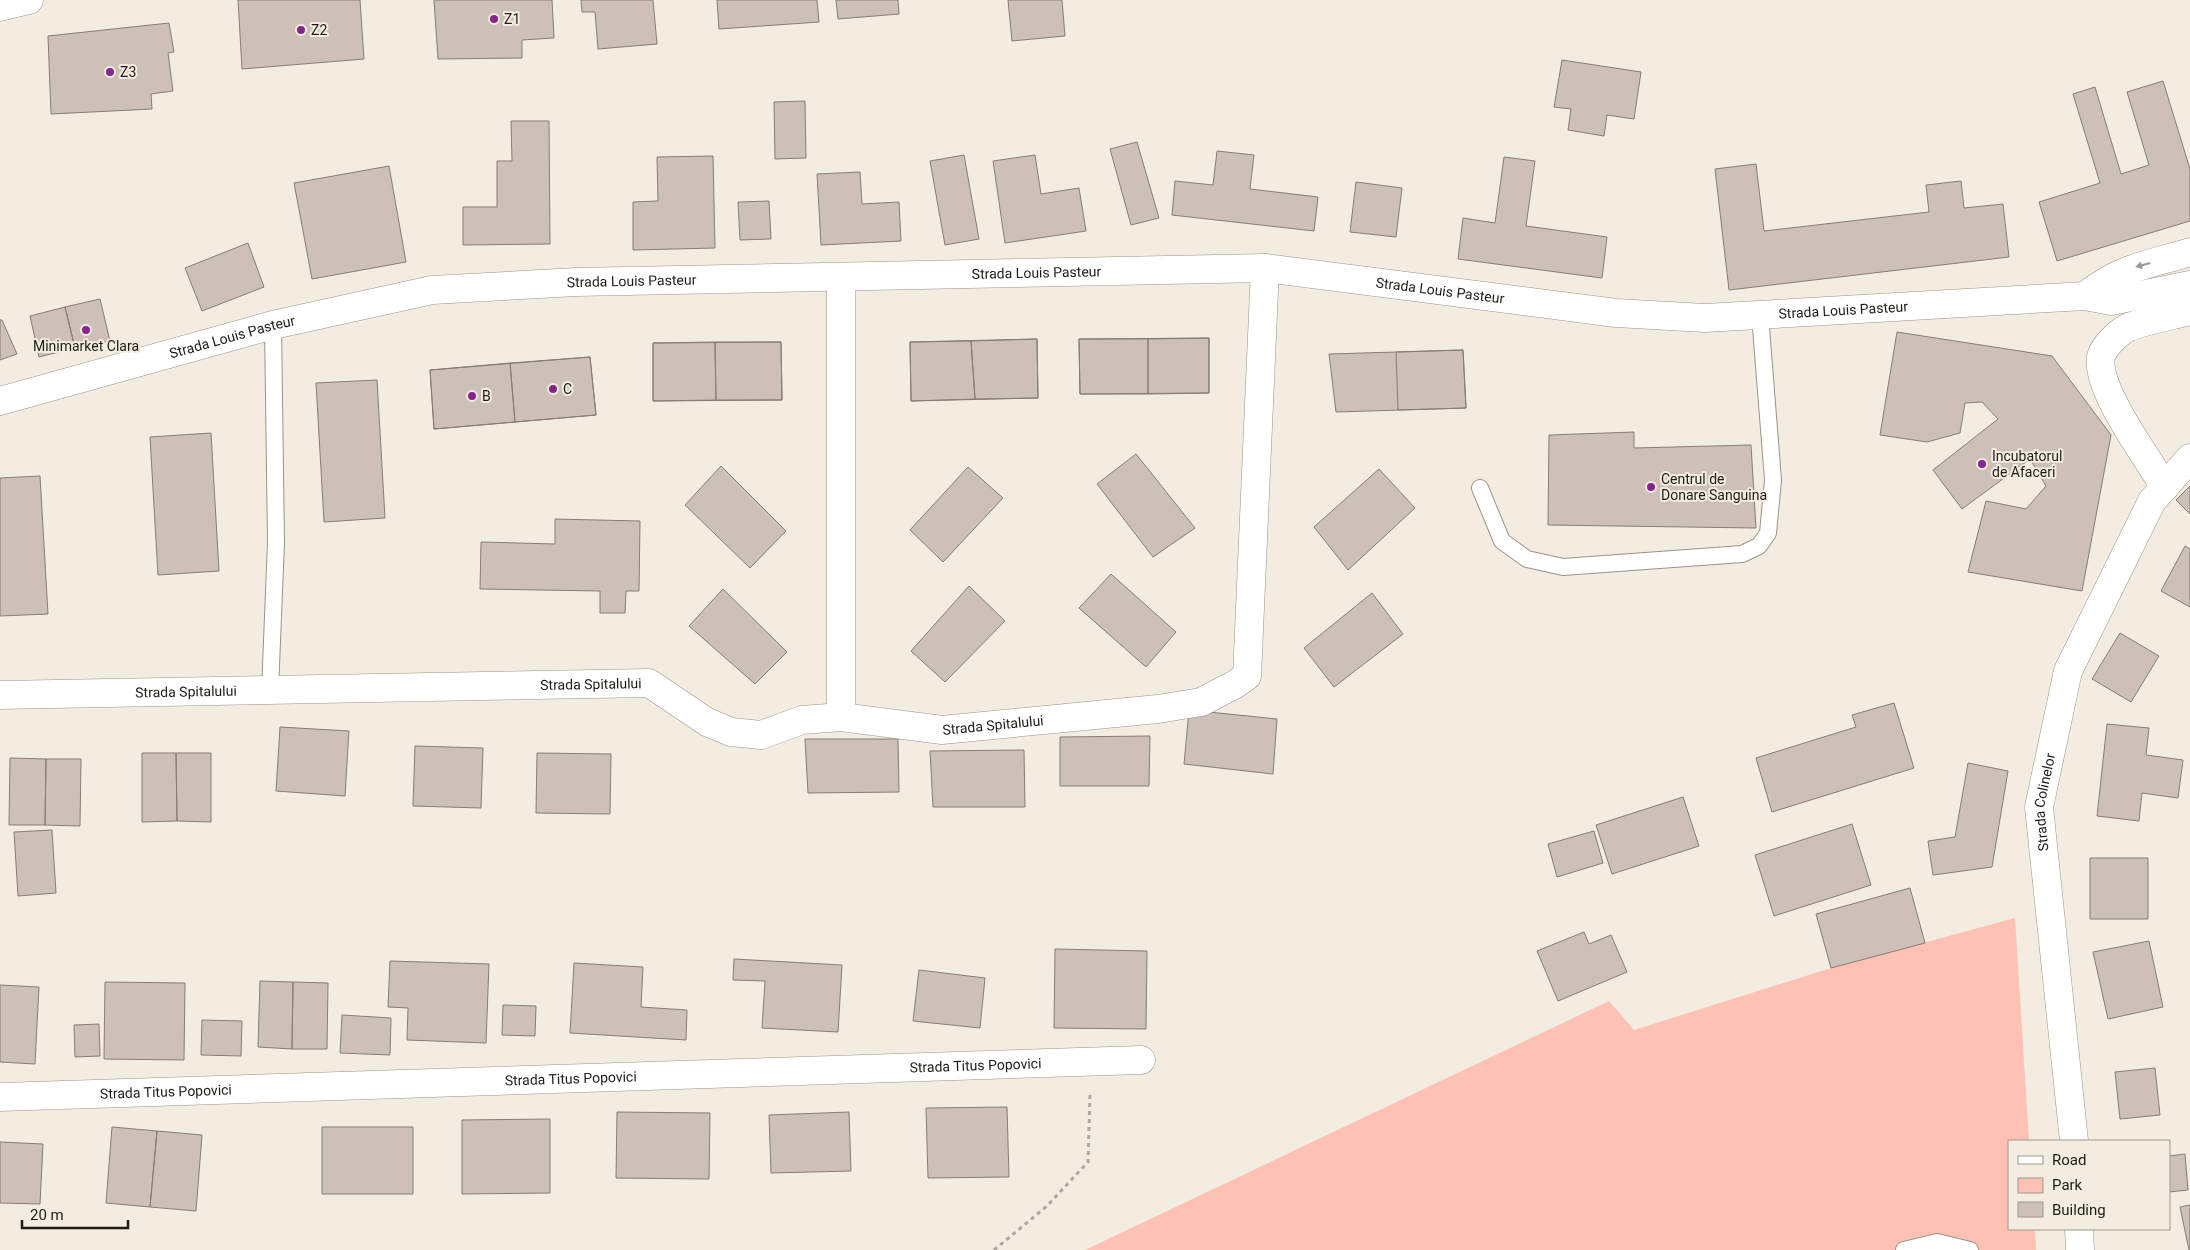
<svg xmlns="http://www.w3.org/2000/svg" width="2190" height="1250" viewBox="0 0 2190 1250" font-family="Roboto,sans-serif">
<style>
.green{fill:#fec1b3}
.building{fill:#ccc0b9;stroke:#877c76}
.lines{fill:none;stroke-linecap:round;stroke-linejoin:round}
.lane-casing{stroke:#9a938a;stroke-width:18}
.street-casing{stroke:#9a938a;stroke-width:29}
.secondary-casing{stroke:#9a938a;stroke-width:29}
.path{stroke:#ada79f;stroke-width:3;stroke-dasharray:4 4;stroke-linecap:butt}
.lane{stroke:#fff;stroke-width:16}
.street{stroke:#fff;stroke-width:28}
.secondary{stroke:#fff;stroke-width:28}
.oneway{fill:#9a9897}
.poi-dot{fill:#87238c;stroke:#f3ece1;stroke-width:2}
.labels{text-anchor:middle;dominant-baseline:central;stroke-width:4;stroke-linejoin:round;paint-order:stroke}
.poi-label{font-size:14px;fill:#1e1b17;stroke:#f3ece1;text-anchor:start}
.street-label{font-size:14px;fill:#1e1b17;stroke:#f3ece1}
</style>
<rect width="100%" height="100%" fill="#f3ece1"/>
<path class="green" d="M2015 918 2029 1141H2009V1229H2035L2036 1250H1085L1609 1001 1634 1030 1831 968Z"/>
<path class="building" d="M238 0H360L364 59 242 69Z
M434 0H552L554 38 522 40V58L438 59Z
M581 0H653L657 44 598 49 595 12H582Z
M717 0H817L819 22 719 29Z
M836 0H898L899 14 838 19Z
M1008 0H1062L1065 36 1012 41Z
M169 23 174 52 168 53 173 91 151 94 152 109 51 114 48 36Z
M1562 60 1641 72 1634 119 1607 115 1604 136 1568 130 1571 109 1554 107Z
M2163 81 2190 169V221L2057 261 2039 202 2100 183 2073 94 2095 87 2121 174 2149 165 2127 92Z
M805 101 806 158 775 159 774 102Z
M511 121H549L550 244 463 245V207H497V161H512Z
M1137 142 1159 218 1131 225 1110 149Z
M1217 151 1254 155 1250 189 1318 197 1314 231 1172 215 1175 181 1213 185Z
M964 155 979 239 945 245 930 161Z
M1035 155 1041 194 1079 188 1086 231 1005 243 993 161Z
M713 156 715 248 633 250V202L658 201 657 157Z
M1504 157 1535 161 1526 226 1607 237 1602 278 1458 259 1463 218 1495 223Z
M1756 164 1764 231 1929 212 1926 185 1961 181 1964 208 2003 204 2009 257 1729 290 1715 169Z
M389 166 406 262 312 279 294 183Z
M860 172 862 204 899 202 901 241 821 245 817 174Z
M1356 182 1402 188 1396 237 1350 232Z
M769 201 771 239 740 240 738 202Z
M248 243 264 287 202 311 185 268Z
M100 299 110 341 75 348 65 307Z
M65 307 75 348 39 357 30 316Z
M0 320H2L17 354 0 360Z
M1897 332 2052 356 2111 435 2082 591 1968 572 1986 501 2026 509 2046 486 2030 459 1962 509 1933 470 1998 419 1982 402 1965 403 1960 433 1927 442 1880 435Z
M1209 338V393L1080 394 1079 339Z
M1209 338V393L1148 394V339Z
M1037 339 1038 398 911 401 910 342Z
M1037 339 1038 398 975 399 971 341Z
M1079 339H1148V394H1080Z
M971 341 975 399 911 401 910 342Z
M715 342H781L782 400H716Z
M715 342 716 400 653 401V343Z
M781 342 782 400 653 401V343Z
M1463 350 1466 408 1336 412 1329 354Z
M1463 350 1466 408 1398 410 1396 352Z
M590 357 596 415 434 429 430 370Z
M590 357 596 415 515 422 510 363Z
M510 363 515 422 434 429 430 370Z
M377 380 385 518 324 522 316 383Z
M1634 432V448L1751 445 1756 528 1548 525 1549 435Z
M211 433 219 571 158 575 150 437Z
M1136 454 1195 528 1153 557 1097 484Z
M721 466 786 531 750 568 685 505Z
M968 467 1003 498 943 562 910 530Z
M1379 469 1415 508 1348 570 1314 527Z
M40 476 48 614 0 616V478Z
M2190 486V514L2176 500Z
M555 519 640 521 639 591H626L625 613H600V591L480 589 481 542 555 544Z
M2185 546 2190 549V607L2161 591Z
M1111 574 1176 632 1146 667 1079 608Z
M969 586 1005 621 945 682 911 651Z
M723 589 787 652 755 684 689 626Z
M1372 593 1403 634 1334 687 1304 648Z
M2120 633 2159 656 2131 702 2092 679Z
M1894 703 1914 768 1772 812 1756 758 1856 727 1852 715Z
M1189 710 1277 719 1273 774 1184 764Z
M2107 724 2149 728 2146 755 2183 760 2178 798 2142 793 2139 821 2097 816Z
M280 727 349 731 345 796 276 791Z
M1150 736 1149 786H1060V737Z
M805 739H898L899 792 808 793Z
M415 746 483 748 481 808 413 806Z
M1024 750 1025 807H933L930 751Z
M142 753H176L177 821 142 822Z
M176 753H211V822L177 821Z
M537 753 611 754 610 814 536 813Z
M10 758 46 759 45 825H9Z
M46 759H81L80 826 45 825Z
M1968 763 2008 771 1992 867 1933 875 1928 841 1955 837Z
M1683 797 1699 846 1612 874 1596 825Z
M1852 824 1871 885 1774 916 1755 855Z
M52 830 56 893 18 896 14 832Z
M1594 831 1603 863 1557 877 1548 844Z
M2090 858H2148V919H2090Z
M1910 888 1925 943 1831 968 1816 914Z
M1584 932 1589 944 1611 935 1627 972 1558 1001 1537 951Z
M2149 941 2163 1007 2108 1019 2093 952Z
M1055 949 1147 951 1146 1029 1054 1028Z
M734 959 842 965 838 1032 762 1028 765 981 733 980Z
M390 961 489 964 486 1043 407 1040 408 1008 388 1007Z
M574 963 643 967 641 1007 687 1010 686 1040 570 1033Z
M919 970 985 978 980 1028 913 1021Z
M260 981 293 982 292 1049 258 1047Z
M105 982 185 983 184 1060 104 1059Z
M293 982 328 983 327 1049H292Z
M0 985 39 987 35 1064 0 1062Z
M503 1005 536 1006 535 1036 502 1035Z
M342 1015 391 1018 390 1055 340 1053Z
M202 1020 242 1021 241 1056 201 1055Z
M99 1024 100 1056 75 1057 74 1025Z
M2155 1068 2160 1115 2120 1119 2115 1072Z
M1007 1107 1009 1177 928 1178 926 1108Z
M617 1112 710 1113 709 1179 616 1178Z
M849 1112 851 1171 771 1173 769 1115Z
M550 1119V1193L462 1194V1120Z
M112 1127 157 1131 150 1207 106 1203Z
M322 1127H413V1194H322Z
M157 1131 202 1135 196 1211 150 1207Z
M0 1142 43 1144 40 1204 0 1203Z
M2185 1154 2188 1190 2169 1192V1156Z
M2190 1205V1250H2189L2180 1207Z"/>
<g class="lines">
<g class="lane-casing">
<path id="lane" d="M1480 488 1502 541 1527 559 1563 567 1742 554 1759 546 1768 533 1773 480 1760 315
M270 691 276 542 273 325
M1904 1250 1937 1242 1970 1250"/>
</g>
<g class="street-casing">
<g id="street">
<path d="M0 7 29 0"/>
<path d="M841 278V717"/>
<path d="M2165 487C2148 459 2095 388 2101 357 2103 347 2118 333 2127 328 2145 320 2171 316 2190 311"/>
<path id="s1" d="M0 695 649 683 707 722 731 732 761 735 802 720 841 717 942 730 1158 709 1201 702 1234 685 1247 676 1265 268"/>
<path id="s2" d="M0 1097 1141 1060"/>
<path id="s3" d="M2074 1141 2039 807 2068 671 2152 501 2190 458"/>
<path d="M2079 1229 2080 1250"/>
</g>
</g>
<g class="secondary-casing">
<g id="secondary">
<path d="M2085 296C2121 267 2148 265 2190 252"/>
<path id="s4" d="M0 401 273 325 432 290 576 282 1265 268 1616 313 1705 318 2085 296 2111 301 2190 285"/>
</g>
</g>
<path class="path" d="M994 1250 1047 1206 1088 1162 1090 1095"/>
<use href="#lane" class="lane"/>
<use href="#street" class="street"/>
<use href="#secondary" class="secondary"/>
</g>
<defs><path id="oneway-solid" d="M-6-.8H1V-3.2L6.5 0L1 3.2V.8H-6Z" transform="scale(1.25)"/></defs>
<use class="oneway" href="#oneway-solid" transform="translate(2143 265) rotate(165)"/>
<g class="poi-dot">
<circle cx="494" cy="19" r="5"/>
<circle cx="301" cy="30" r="5"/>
<circle cx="110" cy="72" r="5"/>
<circle cx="86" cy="330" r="5"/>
<circle cx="553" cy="389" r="5"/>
<circle cx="472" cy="396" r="5"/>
<circle cx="1982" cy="464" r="5"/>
<circle cx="1651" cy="487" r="5"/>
</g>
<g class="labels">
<g class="poi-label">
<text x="504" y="19">Z1</text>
<text x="311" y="30">Z2</text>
<text x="120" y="72">Z3</text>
<text x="86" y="346" text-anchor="middle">Minimarket Clara</text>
<text x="563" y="389">C</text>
<text x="482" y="396">B</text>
<text x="1992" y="456">Incubatorul<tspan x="1992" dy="16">de Afaceri</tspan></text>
<text x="1661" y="479">Centrul de<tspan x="1661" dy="16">Donare Sanguina</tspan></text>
</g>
<g class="street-label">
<text stroke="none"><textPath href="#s4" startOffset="1051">Strada Louis Pasteur</textPath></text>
<text stroke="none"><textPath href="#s4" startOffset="646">Strada Louis Pasteur</textPath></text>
<text stroke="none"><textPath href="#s4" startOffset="1456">Strada Louis Pasteur</textPath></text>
<text stroke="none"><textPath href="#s4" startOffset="1861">Strada Louis Pasteur</textPath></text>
<text stroke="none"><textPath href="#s4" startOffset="241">Strada Louis Pasteur</textPath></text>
<text stroke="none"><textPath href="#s1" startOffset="591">Strada Spitalului</textPath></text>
<text stroke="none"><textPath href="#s1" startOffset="186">Strada Spitalului</textPath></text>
<text stroke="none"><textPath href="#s1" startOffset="1011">Strada Spitalului</textPath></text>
<text stroke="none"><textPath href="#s3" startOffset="341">Strada Colinelor</textPath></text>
<text stroke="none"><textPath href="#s2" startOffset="976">Strada Titus Popovici</textPath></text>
<text stroke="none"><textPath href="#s2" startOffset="571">Strada Titus Popovici</textPath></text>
<text stroke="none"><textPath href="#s2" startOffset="166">Strada Titus Popovici</textPath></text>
</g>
</g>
<rect x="2008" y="1140" width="162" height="90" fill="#f3ece1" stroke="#9e9890"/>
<rect x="2018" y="1156" width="25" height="8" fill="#ffffff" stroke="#9e9890"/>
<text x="2052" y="1165" font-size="15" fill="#1e1b17">Road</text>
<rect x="2018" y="1178" width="25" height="15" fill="#fec1b3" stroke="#9e9890"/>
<text x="2052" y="1190" font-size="15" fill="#1e1b17">Park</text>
<rect x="2018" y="1202" width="25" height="15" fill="#ccc0b9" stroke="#9e9890"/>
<text x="2052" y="1215" font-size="15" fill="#1e1b17">Building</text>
<path d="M22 1220v8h106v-8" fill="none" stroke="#1e1b17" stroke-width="2.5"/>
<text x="30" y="1220" font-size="15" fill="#1e1b17" stroke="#f3ece1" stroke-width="4" paint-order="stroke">20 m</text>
</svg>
